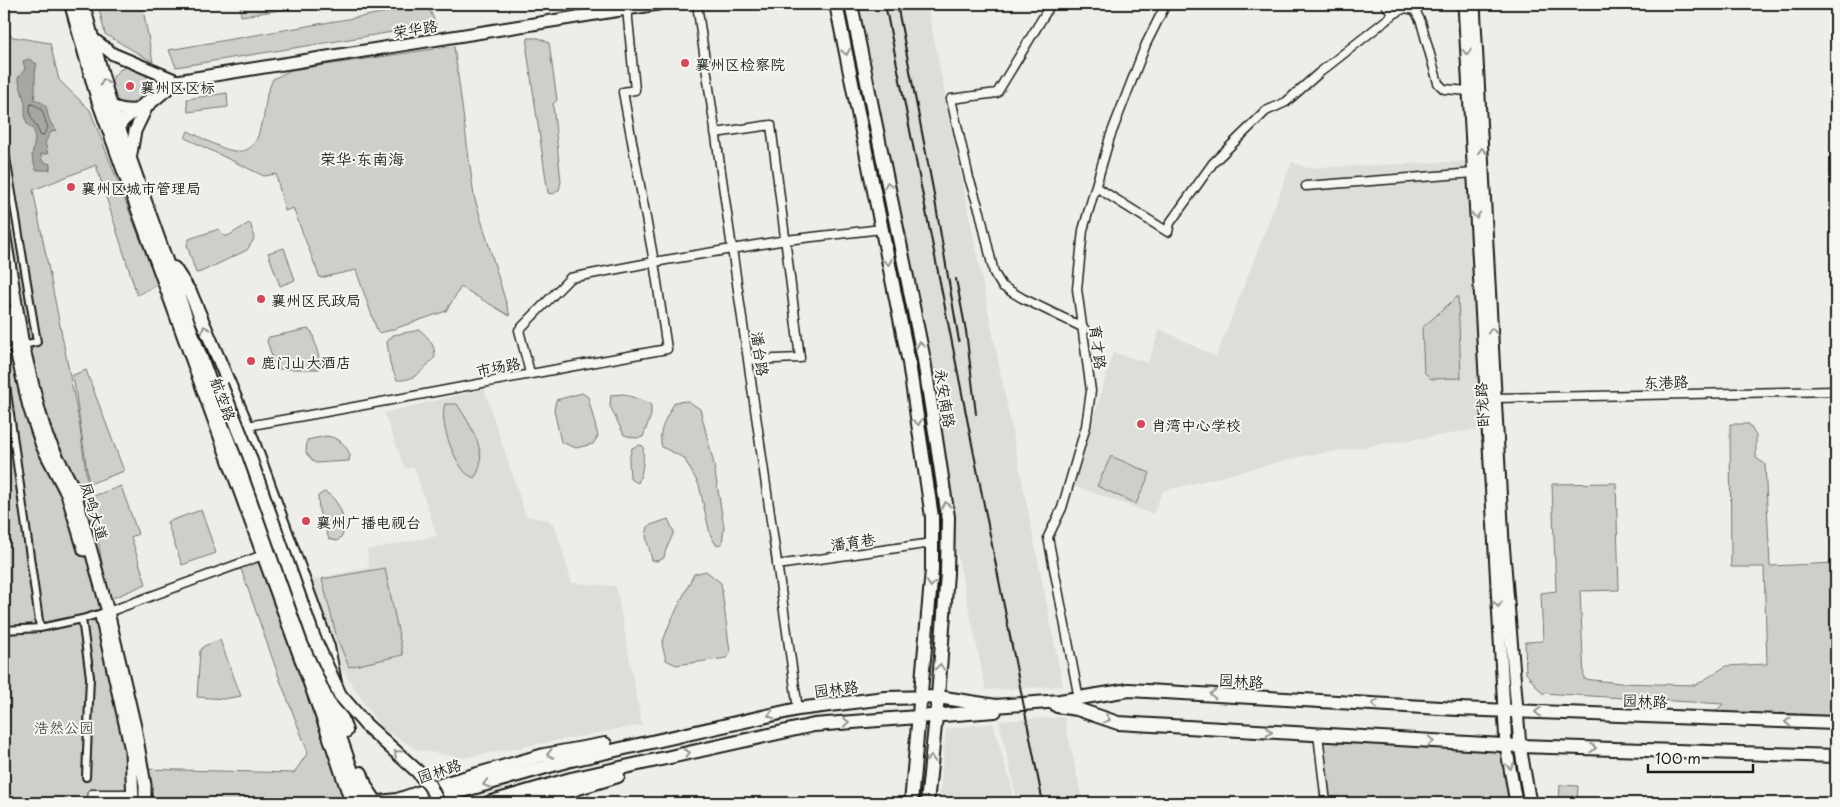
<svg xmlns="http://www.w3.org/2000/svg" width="1840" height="807" viewBox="0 0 1840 807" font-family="'Playpen Sans','LXGW WenKai TC',sans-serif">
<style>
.built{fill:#ddddda}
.green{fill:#cececb;stroke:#757574}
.water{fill:#a6a6a3;stroke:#6f6f6d}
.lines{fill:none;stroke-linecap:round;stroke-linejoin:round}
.shore{stroke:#535352;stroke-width:1}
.pedestrian-casing{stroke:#1c1c1c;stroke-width:10}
.minor-casing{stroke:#1c1c1c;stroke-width:11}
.secondary-casing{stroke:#1c1c1c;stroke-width:15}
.primary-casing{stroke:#1c1c1c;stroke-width:16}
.pedestrian{stroke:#f6f6f2;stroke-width:6}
.minor{stroke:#f6f6f2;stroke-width:8}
.secondary{stroke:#f6f6f2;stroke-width:11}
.primary{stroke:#f6f6f2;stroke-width:12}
.rail{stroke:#1c1c1c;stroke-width:2}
.primary-bridge-casing{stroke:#1c1c1c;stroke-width:16;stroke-linecap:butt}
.primary-bridge{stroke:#f6f6f2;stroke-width:12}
.oneway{stroke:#949492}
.poi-dot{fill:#d1495b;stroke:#f6f6f2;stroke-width:2}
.labels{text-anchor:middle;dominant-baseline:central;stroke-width:4;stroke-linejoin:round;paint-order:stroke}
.street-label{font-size:15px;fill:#1c1c1c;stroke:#f6f6f2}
.poi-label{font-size:15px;fill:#1c1c1c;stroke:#f6f6f2;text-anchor:start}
.park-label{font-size:15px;fill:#515151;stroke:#f6f6f2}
.neighbourhood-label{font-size:16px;fill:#1c1c1c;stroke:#f6f6f2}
</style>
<rect width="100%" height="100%" fill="#edede9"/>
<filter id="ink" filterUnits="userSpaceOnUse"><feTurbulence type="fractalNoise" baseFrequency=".02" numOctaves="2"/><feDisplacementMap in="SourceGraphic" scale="10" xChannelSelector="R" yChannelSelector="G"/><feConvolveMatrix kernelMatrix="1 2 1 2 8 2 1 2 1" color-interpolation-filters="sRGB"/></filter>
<g filter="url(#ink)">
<path class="built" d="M841 4H927L1063 686 986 690Z
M1473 161 1488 428 1304 456 1163 491 1153 514 1074 486 1113 352 1148 363 1160 329 1216 357 1292 162 1307 168Z
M484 389 526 516 548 520 555 526 572 583 616 586 642 725 463 758 418 750 380 727 342 669 311 580 369 567 367 550 437 536 414 467 405 469 384 413Z
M1064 717 1083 803H1015V789L999 721Z
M993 723 1012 788V803H939L946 729Z"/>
<path class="green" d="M98 4H142L153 62 105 34Z
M240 4H321L241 16Z
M428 5 436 25 176 67 169 50Z
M4 31 13 37 50 43 59 80 90 110 158 285 137 295 96 165 33 190 79 421 105 615 133 803H4Z
M528 38H539L549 43 557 100 553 104 561 182 559 190 553 194 548 193 527 50Z
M454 46 474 196 510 316 461 287 446 311 388 331 378 333 356 270 320 278 293 208 285 211 276 174 264 176 185 138 188 131C216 144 254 173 261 123L263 122 267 94 273 79 291 70Z
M111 86a19 19 0 1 1 38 0a19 19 0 1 1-38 0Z
M227 93 228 107 188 112 187 99Z
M249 223 251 225 254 239 247 250 201 272 196 273 187 245 189 239 219 229 224 236H228Z
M284 248 295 280 280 286 268 253Z
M1458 296 1461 378 1431 379 1424 372 1422 328Z
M308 329 312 332 321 365 319 369H276L267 341 269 337Z
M420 330C429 338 435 345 435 357 422 370 416 381 397 380L390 364 387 342 393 335Z
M86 370 124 471 89 484 73 375Z
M582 393 588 397 598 436 593 444 576 448 561 442 554 410 556 400Z
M624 394 651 404V415L643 437 635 438 624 435 610 406 611 395Z
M688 401 700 409 713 460 724 527 722 544 716 545 710 534 699 485 684 458 662 447C657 431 667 416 675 402Z
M445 404H457C469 423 492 456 474 478 470 476 466 474 464 471 452 456 439 422 445 404Z
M1730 424H1749L1756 436V458L1765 464 1770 566 1836 563V723L1708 719 1723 704 1542 693 1526 673 1525 642 1543 641 1541 593 1556 591 1552 484 1616 483 1619 590 1580 591 1584 679 1620 683 1696 685 1726 666 1767 664 1764 567H1731Z
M326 436C339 438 345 443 350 455L349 461 315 463 306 453 307 440Z
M639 445 643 446C644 458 643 473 638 483L630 479 629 459 632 448Z
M1111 456 1150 473 1136 504 1097 486Z
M121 486 138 534 131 537 146 584 108 600 91 497Z
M324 492C339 496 353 531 337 541L329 539 319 511 318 496Z
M201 510 216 553 182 565 167 522Z
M668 519 674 532 665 552 664 558 657 561 652 560 646 536 648 526Z
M263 555 352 803H145L143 769 294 773 308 752 280 680 241 569 198 584 196 579Z
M385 568 403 655 349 667 337 638 322 579Z
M706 571 721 583 730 652 727 658 676 665 666 660 662 644 669 625 694 574Z
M220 640 241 696 224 699 197 697 200 651 204 646Z
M1318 734 1506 745 1516 803H1326Z
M1560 785 1578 786 1577 803H1559Z"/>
<path class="water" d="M29 59 37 64C33 75 37 87 34 99 50 106 45 106 49 119 50 123 54 127 56 130L50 133 45 143 48 154H41L42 161 50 164V170H36L32 156 35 139 34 130 27 124 25 115V103L18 78 25 69 23 61Z"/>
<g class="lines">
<path class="shore" d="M31 104C46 107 42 116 48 127L43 136 40 135C37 123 26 117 31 104Z"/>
<g class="pedestrian-casing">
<path id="pedestrian" d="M4 146 37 342 23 345
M4 348 15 346
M4 371 40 628 4 630
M82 619 90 677 86 777
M40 628 82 619 102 613"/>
</g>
<g class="minor-casing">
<path id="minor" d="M697 4 798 709
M1051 4 997 93 951 99 969 178 980 212 994 273 1002 286 1022 298 1084 328
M1394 14 1405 8 1415 10 1421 22 1438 83 1444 89 1469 91
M715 133 771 125 800 358 748 360
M1306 186 1474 173
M1096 187 1168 232 1170 223 1213 163 1266 111 1286 102 1319 73 1394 14 1385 4
M530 373 519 330 570 278 654 262 623 92 635 90 627 9
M1495 398 1836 391
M247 426C388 402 527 374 667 349L654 262 786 240 882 229
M777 565 932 543
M108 612 263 555
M1079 699 1048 537 1062 508 1086 426 1091 391 1077 289 1083 230 1110 137 1146 44 1166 4
M1318 734 1326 803
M92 803V794H134"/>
</g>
<g class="secondary-casing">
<path id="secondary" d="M1464 4 1506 745 1516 803
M1474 4 1503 542 1520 746 1530 803
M92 38 113 54 177 81
M104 103C114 108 128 112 139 109
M115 132 124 120 150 99
M130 159 135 131 147 106 177 81 658 4
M4 233 23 345 39 410 47 437 74 489 108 612 135 727 145 785V803
M10 313 15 346 29 407 42 446 67 494 84 550
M101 616 131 750 133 803"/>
</g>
<g class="primary-casing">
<path id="primary" d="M71 4 98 100 330 738 352 803
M83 4 108 97 190 328 318 674 363 803
M836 4 909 363 932 517V570L911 803
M851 4 924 360 948 517 947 573 938 697 927 803
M174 268 191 294 247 426 328 647 342 719 346 731
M1057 706 1077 709 1118 723 1520 746 1836 756
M361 773 366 787 376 802
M368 800 380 802 397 800 450 782 544 755 605 744
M420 803 567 761 798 709 885 698 938 697 996 706 1060 701 1129 690 1458 709 1836 723
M488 803 571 779 814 725 995 711
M529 803 618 776"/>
</g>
<use href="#pedestrian" class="pedestrian"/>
<use href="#minor" class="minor"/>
<use href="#secondary" class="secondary"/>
<use href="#primary" class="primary"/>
<path class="rail" d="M885 4 1043 803
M897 4 933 189 959 341
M956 279 966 331 976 414"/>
<g class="primary-bridge-casing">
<path id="primary-bridge" d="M221 385 249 455 314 638 340 695 366 725 417 771 430 786 438 803"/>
</g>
<use href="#primary-bridge" class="primary-bridge"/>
</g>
<defs><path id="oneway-chevron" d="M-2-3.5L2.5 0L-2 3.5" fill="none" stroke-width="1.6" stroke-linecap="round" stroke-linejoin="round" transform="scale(1.25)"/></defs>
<g class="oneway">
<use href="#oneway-chevron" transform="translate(846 52) rotate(79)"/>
<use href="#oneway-chevron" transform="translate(1467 52) rotate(87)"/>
<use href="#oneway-chevron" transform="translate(104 82) rotate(-105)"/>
<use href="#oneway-chevron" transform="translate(1482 151) rotate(-93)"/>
<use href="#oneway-chevron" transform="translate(888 185) rotate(-101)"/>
<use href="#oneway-chevron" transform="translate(1476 215) rotate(87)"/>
<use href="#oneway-chevron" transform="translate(888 262) rotate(79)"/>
<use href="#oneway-chevron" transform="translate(205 329) rotate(-112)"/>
<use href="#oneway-chevron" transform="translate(1492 331) rotate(-93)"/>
<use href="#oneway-chevron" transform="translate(920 345) rotate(-101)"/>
<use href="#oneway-chevron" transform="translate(918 422) rotate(81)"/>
<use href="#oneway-chevron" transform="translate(946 505) rotate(-99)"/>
<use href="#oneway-chevron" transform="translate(931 584) rotate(95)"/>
<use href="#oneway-chevron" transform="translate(1498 604) rotate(87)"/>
<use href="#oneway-chevron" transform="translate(940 667) rotate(-86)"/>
<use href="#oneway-chevron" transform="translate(1213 694) rotate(-177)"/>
<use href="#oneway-chevron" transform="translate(1375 704) rotate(-177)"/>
<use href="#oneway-chevron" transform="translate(1538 712) rotate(-178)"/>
<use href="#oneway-chevron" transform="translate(771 715) rotate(167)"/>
<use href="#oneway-chevron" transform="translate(1107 719) rotate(19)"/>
<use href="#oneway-chevron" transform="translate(846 722) rotate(-5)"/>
<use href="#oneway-chevron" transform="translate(1788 722) rotate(-178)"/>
<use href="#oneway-chevron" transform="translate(1269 732) rotate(3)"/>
<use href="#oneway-chevron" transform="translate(1431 741) rotate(3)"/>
<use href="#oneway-chevron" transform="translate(1593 748) rotate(2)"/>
<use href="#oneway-chevron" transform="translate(397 753) rotate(-138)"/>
<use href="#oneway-chevron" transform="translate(687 753) rotate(-12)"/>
<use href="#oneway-chevron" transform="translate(550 754) rotate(168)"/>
<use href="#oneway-chevron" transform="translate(931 759) rotate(-85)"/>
<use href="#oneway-chevron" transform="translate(1510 766) rotate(80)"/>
<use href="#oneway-chevron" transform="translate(486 784) rotate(164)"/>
</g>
</g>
<g class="poi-dot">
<circle cx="685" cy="63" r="5"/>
<circle cx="130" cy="86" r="5"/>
<circle cx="71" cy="187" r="5"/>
<circle cx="261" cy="299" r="5"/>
<circle cx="251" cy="361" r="5"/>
<circle cx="1141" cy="424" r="5"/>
<circle cx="306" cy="521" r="5"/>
</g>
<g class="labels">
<g class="street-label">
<text transform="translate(415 28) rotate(-9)">荣华路</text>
<text transform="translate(1099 347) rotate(83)">育才路</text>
<text transform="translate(761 354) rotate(82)">潘台路</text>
<text transform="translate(498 366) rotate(-11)">市场路</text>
<text transform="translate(1666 381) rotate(-1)">东港路</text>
<text transform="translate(946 398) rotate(81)">永安南路</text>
<text transform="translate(224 399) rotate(70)">航空路</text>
<text transform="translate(1481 405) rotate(-93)">卧龙路</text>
<text transform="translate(95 511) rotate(73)">凤鸣大道</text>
<text transform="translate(853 541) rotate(-8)">潘育巷</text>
<text transform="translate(1241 680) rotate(3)">园林路</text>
<text transform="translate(836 688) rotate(-7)">园林路</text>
<text transform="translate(1645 700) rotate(2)">园林路</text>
<text transform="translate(439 770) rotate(-18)">园林路</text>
</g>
<g class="poi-label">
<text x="695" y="63">襄州区检察院</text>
<text x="140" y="86">襄州区区标</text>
<text x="81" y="187">襄州区城市管理局</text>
<text x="271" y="299">襄州区民政局</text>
<text x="261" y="361">鹿门山大酒店</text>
<text x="1151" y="424">肖湾中心学校</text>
<text x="316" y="521">襄州广播电视台</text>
</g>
<g class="park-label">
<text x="64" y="726">浩然公园</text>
</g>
<g class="neighbourhood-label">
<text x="362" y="158">荣华·东南海</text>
</g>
</g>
<rect width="1840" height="807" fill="none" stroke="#f6f6f2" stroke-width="20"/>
<rect x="10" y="10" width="1820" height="787" fill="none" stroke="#1c1c1c" stroke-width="2" filter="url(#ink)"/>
<path d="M1648 764v8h105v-8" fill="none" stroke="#1c1c1c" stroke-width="2.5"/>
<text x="1655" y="764" font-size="15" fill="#1c1c1c" stroke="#f6f6f2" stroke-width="4" paint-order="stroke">100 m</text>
</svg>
